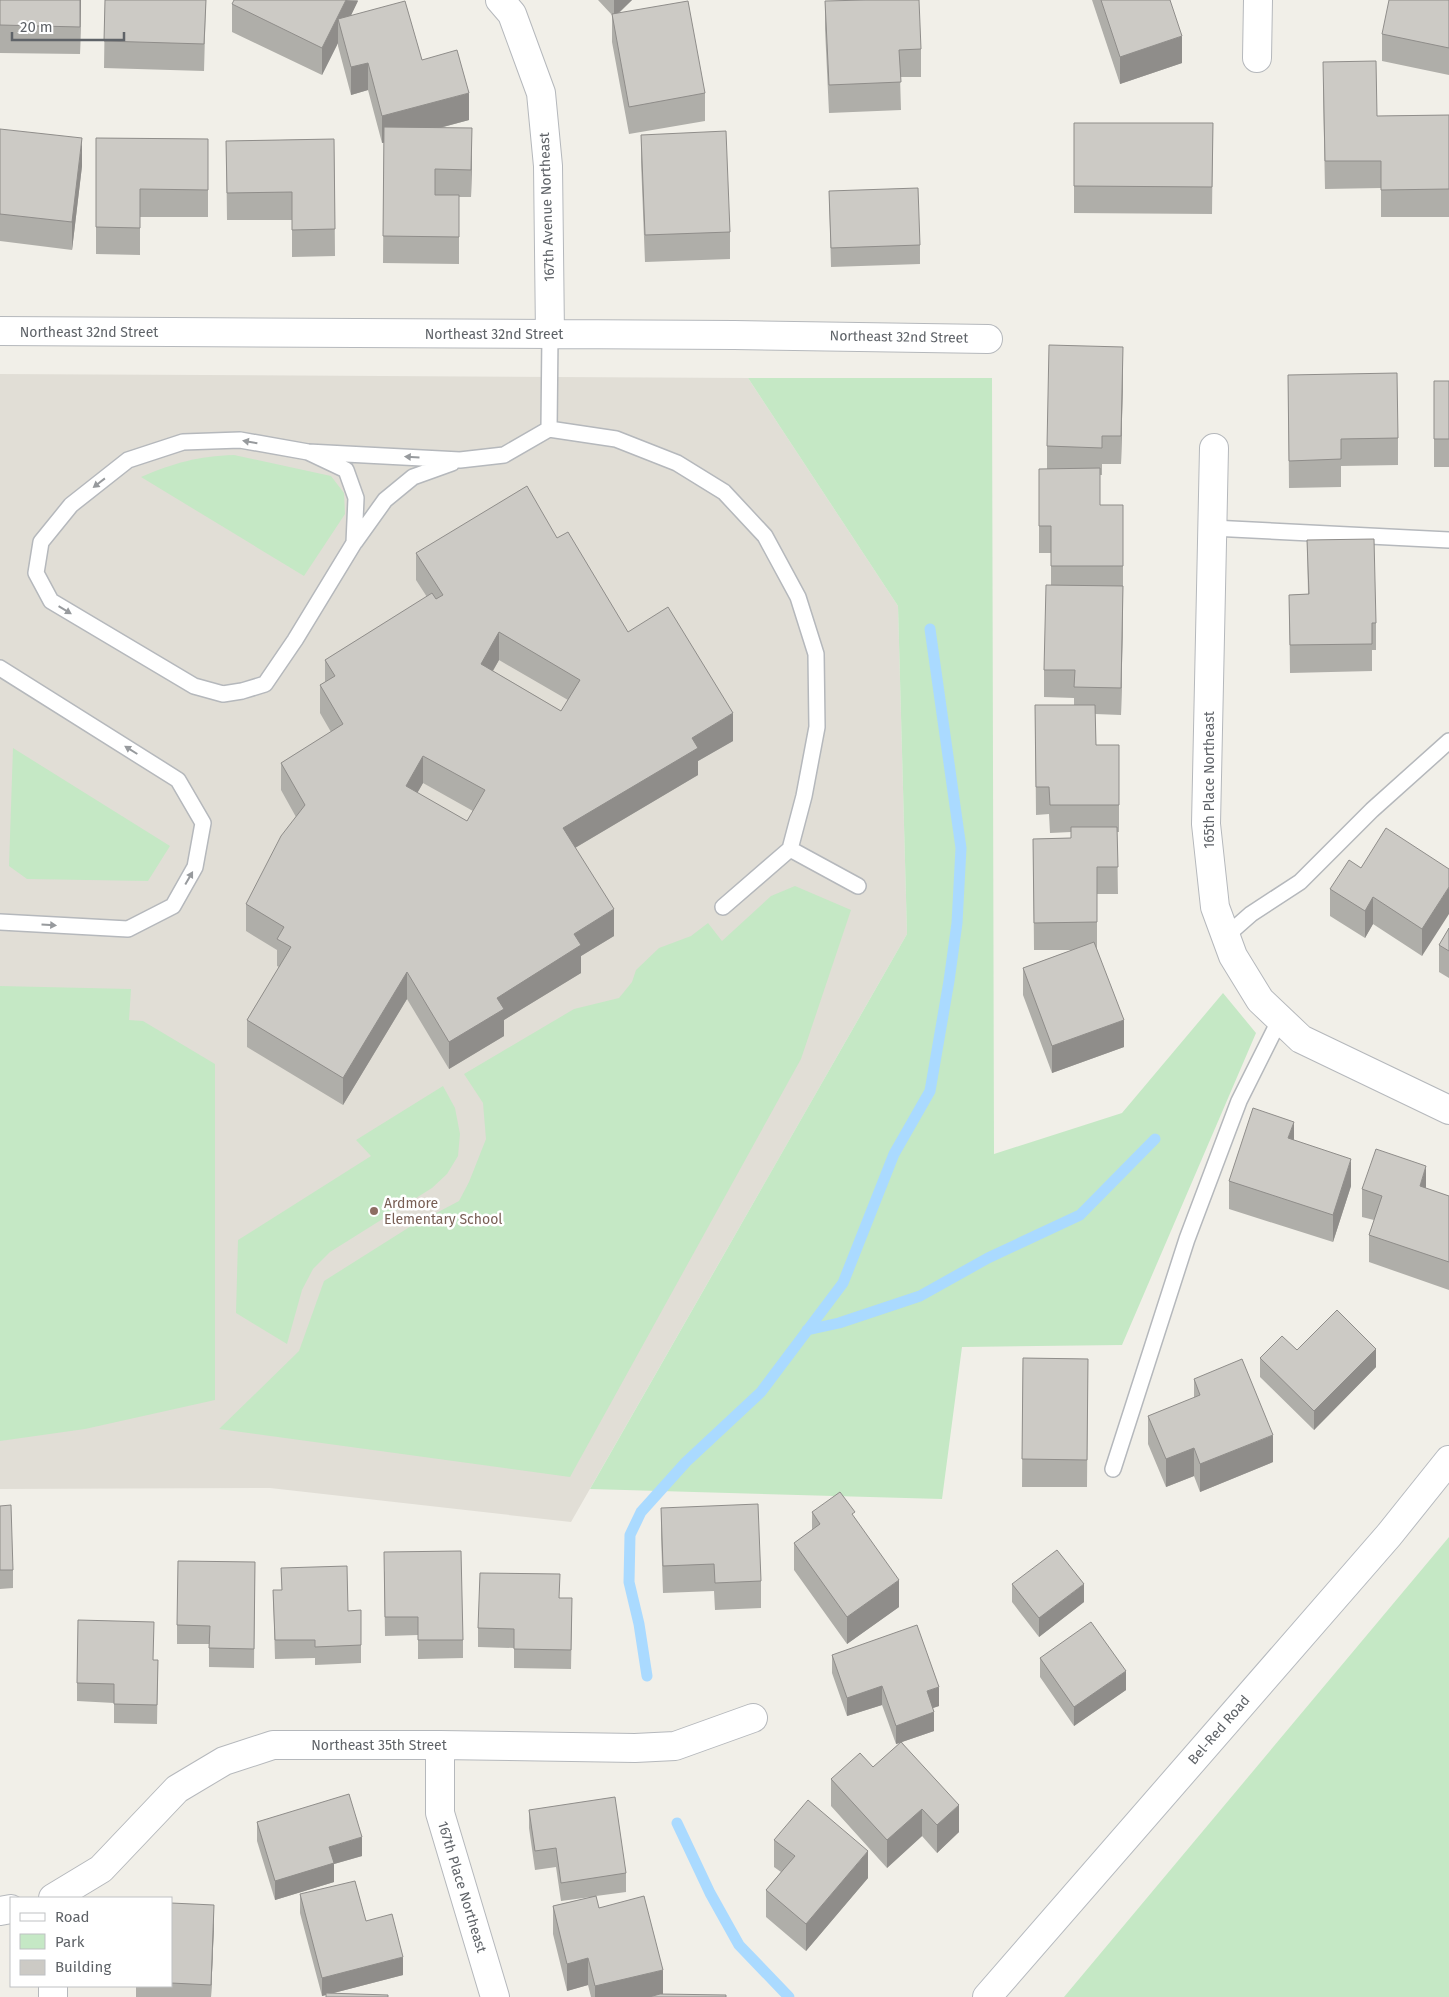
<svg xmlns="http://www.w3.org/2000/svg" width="1449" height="1997" viewBox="0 0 1449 1997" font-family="'Fira Sans',sans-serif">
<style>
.education{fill:#e1ded6}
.green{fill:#c5e8c5}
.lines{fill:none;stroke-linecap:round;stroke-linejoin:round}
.stream{stroke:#aadaff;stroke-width:11}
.service-casing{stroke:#b5b8bc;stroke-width:18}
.minor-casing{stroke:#b5b8bc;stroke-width:30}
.secondary-casing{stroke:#b6babf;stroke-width:30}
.service{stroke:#fff;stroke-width:15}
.minor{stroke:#fff;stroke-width:28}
.secondary{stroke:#fff;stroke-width:28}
.wall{fill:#afaea9;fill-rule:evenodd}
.shaded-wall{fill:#8f8d8a}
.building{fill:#cccac5;stroke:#8f8d8a;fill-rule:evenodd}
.oneway{fill:#979a9d}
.education-dot{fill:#8d6e63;stroke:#fff;stroke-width:2}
.labels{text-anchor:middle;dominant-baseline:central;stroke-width:5;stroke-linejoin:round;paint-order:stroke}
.street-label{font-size:14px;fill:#5f6368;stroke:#fff}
.education-label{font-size:14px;fill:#785e54;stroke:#fff;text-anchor:start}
</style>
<rect width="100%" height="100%" fill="#f1efe8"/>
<path class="education" d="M0 374 748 378 898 606 907 934 571 1522 270 1488 0 1489Z"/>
<path class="green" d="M748 378H992L994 1154 1122 1113 1223 993 1256 1033 1122 1345 962 1347 942 1499 590 1489 907 934 898 606Z
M234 455 331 476 344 493 345 514 304 576 141 477C174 463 198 456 234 455Z
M13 748 170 846 148 881 27 879 9 866Z
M795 886 851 910 801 1059 570 1477 219 1429 299 1351 324 1281 408 1228 459 1201 469 1182 486 1139 483 1103 464 1074 574 1009 619 998 632 982 636 970 659 948 691 936 708 923 722 941 771 896Z
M0 986 131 989 129 1020 143 1021 215 1064V1400L85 1429 0 1441Z
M443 1086 455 1108 460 1134 458 1156 447 1174 432 1188 330 1252 313 1269 302 1290 287 1344 236 1313 238 1240 371 1156 356 1140Z
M1449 1537V1997H1064Z"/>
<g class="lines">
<path class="stream" d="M807 1330 839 1323 920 1296 988 1258 1080 1215 1155 1139
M647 1676 639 1624 629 1582 630 1535 641 1512 686 1462 761 1392 843 1283 894 1154 930 1091 949 981 957 923 961 848 930 629
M677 1823 710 1893 739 1945 789 1997"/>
<g class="service-casing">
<path id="service" d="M549 429 550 335
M308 452 346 470 356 498 354 543 295 640 265 684 242 691 223 694 194 686 51 601 36 573 41 542 71 505 128 460 183 442 240 440 308 452 460 460 504 455 549 429 616 439 677 463 724 492 765 536 798 597 816 654 817 727 804 796 790 849 723 907
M1212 528 1449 540
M355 542 385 500 413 477 452 463
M0 668 178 780 203 823 195 867 173 906 128 929 0 922
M790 849 858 886
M1226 936 1251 914 1300 882 1372 810 1449 741
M1113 1469 1187 1239 1239 1101 1280 1019"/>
</g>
<g class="minor-casing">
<path id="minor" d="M500 0 512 14 541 93 548 166 550 335
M1257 58 1258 0
M0 331 734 335 988 339
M1214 448 1206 824 1215 907 1233 956 1260 1000 1301 1039 1449 1110
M440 1745V1813L495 1997
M53 1898 101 1869 177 1789 224 1761 273 1745H440L635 1748 675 1746 753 1718
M0 1911 11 1909
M53 1986V1997"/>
</g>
<g class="secondary-casing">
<path id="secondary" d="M987 1997 1389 1535 1449 1460"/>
</g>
<use href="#service" class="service"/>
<use href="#minor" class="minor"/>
<use href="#secondary" class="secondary"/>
</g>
<path class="wall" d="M0 0H81L80 54 0 53Z
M105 0H206L204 71 104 68Z
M358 0 351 15 422 60 469 120 440 128 472 156 471 197H459V264L383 263 384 143H382L368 90 351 95 338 46V43L322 75 232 32V4Z
M598 0H632L618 14 705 93V121L629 134 612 42V15Z
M1092 0H1170L1182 63 1120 84Z
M1449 0V75L1382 61V34Z
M825 1 921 49V77H900L901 110 829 113 825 29Z
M1323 89 1377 116 1449 115V217H1381V188L1325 189Z
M1074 123H1213L1212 214 1074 213Z
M0 129 82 166 72 250 0 241Z
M641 135 730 232V259L645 262 641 162Z
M96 138 208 139V217H140V255L96 254Z
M334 139 335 256 292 257V220H227L226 141Z
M829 191 920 245V264L831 267Z
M1123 374 1121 464H1102V475H1100V505H1123V594L1121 715 1095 714 1096 745H1119V832H1117L1118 894H1097V950L1124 1047 1052 1073 1023 995V968L1072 950H1034L1033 839 1071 838V832L1050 833 1049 814 1036 815 1035 705H1074V698L1044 697V670L1051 585V553H1039V469H1047V446Z
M1288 375 1398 438V465L1341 466V487L1289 488Z
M1434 381H1449V467H1434Z
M557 538 628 632 733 741 698 761V775L575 848 614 936 581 956V973L504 1020V1036L449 1069 407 999 343 1105 247 1047V1020L279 967 277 966V950L246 931V904L296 817 281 790V763L331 732 320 713V685L325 682V660L427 597 416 580V553ZM499 660 568 700 561 711 493 671ZM423 783 473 811 467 821 417 793Z
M1307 540 1376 623V650H1372V671L1290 673 1289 595 1308 594Z
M1361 868 1449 869 1422 956 1373 924 1365 938 1330 916V889Z
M1449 928V978L1439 972V945Z
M1294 1140 1351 1186 1333 1242 1229 1209V1181Z
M1362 1189H1426L1449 1196V1290L1369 1262V1235L1374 1220 1362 1217Z
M1297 1350 1376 1367 1314 1430 1260 1377V1358Z
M1023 1358 1088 1359 1087 1487H1022Z
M1194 1379 1273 1462 1200 1492 1194 1476 1166 1487 1148 1444V1416L1194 1398Z
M0 1506 13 1570V1588L0 1589Z
M661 1508 761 1581V1608L715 1610 714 1591 663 1593 661 1535Z
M812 1512 855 1518 899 1607 847 1644 794 1570V1543L812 1530Z
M255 1562 254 1668 209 1667V1644H177V1625Z
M281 1568 348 1611 361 1645V1663L315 1665V1658L275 1659 273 1590H282Z
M384 1571 463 1640V1658L418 1659V1635L385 1636Z
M1012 1584 1084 1602 1039 1637 1012 1602Z
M560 1598 572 1616 571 1669 514 1668V1648L478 1647V1628Z
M832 1655 939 1706 933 1708 934 1731 902 1742 959 1832 937 1853 922 1836 887 1868 831 1806V1779L873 1767 901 1743 896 1744 882 1705 847 1716 832 1673Z
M1040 1658 1126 1690 1074 1726 1040 1677Z
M153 1660H158L157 1724 114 1723V1703L77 1701V1683Z
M529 1810 626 1873V1892L596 1896 599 1908 663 1994 726 1997H591L588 1985 567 1991 553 1934V1906L591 1897 561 1901 556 1867 535 1870 529 1828Z
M257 1822 362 1856 334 1864V1882L275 1900 257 1841Z
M774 1840 868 1878 806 1951 766 1917V1890L781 1872 774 1867Z
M300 1894 366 1921 403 1975 322 1996 300 1913Z
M171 1903 214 1924 211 1997H136V1986H171Z"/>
<path class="shaded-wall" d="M80 0H81L80 54Z
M346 0 358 1 342 34 338 19V43L322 75V48Z
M614 0H632L614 17Z
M1182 36V63L1120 84V57Z
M368 63V90L351 95V67Z
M469 93V120L382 143V116Z
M472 128V156L471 197V170Z
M82 138V166L72 250V222Z
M1123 347V374L1121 464V436Z
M1123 586V614L1121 715V688Z
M499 632V660L481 691V664Z
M733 713V741L698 761V775L563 855V828L692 738Z
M423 756V783L406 813V786Z
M1449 887V914L1422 956V929Z
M1373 897V924L1365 938V911Z
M614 909V936L581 956V973L504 1020V1036L449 1069V1042L497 998 574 934Z
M407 972V999L343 1105V1078Z
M1124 1020V1047L1052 1073V1046Z
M1294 1122V1149L1288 1138Z
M1351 1159V1186L1333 1242V1215Z
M1426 1166V1193L1420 1186Z
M1376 1349V1367L1314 1430V1411Z
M1273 1435V1462L1200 1492V1464Z
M1194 1448V1476L1166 1487V1459Z
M899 1580V1607L847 1644V1617Z
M1084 1584V1602L1039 1637V1618Z
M1126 1671V1690L1074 1726V1707Z
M882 1686V1705L847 1716V1698Z
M939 1687V1706L927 1710V1691Z
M934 1712V1731L896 1744V1726Z
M959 1805V1832L937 1853V1825Z
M922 1809V1836L887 1868V1840Z
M362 1837V1856L334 1864V1882L275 1900V1881L329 1847Z
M868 1851V1878L806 1951V1924Z
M214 1905V1924L211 1997V1985Z
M403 1957V1975L322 1996V1978Z
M588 1958V1985L567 1991V1964Z
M663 1970V1997H595V1986Z"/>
<path class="building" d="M0 0H80V27L0 25Z
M105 0H206L204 44 104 41Z
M234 0H346L322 48 232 4Z
M865 0H919L921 49 899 50 901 82 829 85 825 1Z
M1101 0H1170L1182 36 1120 57Z
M1389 0H1449V48L1382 34Z
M405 1 422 60 457 50 469 93 382 116 368 63 351 67 338 19Z
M688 1 705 93 629 107 612 14Z
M1376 61 1377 116 1449 115V189L1381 190V161H1325L1323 62Z
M1074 123H1213L1212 187 1074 186Z
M384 127 472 128 471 170 435 169V195H459V237L383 236Z
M0 129 82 138 72 222 0 214Z
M726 131 730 232 645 235 641 135Z
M96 138 208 139V190L140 189V228L96 227Z
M334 139 335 229 292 230V192L227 193 226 141Z
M918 188 920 245 831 248 829 191Z
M1049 345 1123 347 1121 436H1102V448L1047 446Z
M1397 373 1398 438 1341 439V459L1289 461 1288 375Z
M1434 381H1449V439H1434Z
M1100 468V505H1123V566H1051V526H1039V469Z
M527 486 557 538 568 532 628 632 668 607 733 713 692 738 698 748 563 828 614 909 574 934 581 945 497 998 504 1009 449 1042 407 972 343 1078 247 1020 291 947 277 939 284 927 246 904 281 836 305 805 281 763 343 724 320 685 335 676 325 660 432 593 436 599 443 595 416 553ZM499 632 580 680 561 711 481 664ZM423 756 485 790 467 821 406 786Z
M1374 539 1376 623H1372V644L1290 645 1289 595 1309 594 1307 540Z
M1046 585 1123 586 1121 688 1074 687 1075 670H1044Z
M1035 705H1095L1096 745H1119V805H1050L1049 787H1036Z
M1071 827H1117L1118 867H1097V922L1034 923 1033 839 1071 838Z
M1386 828 1449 869V887L1422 929 1373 897 1365 911 1330 889 1349 860 1361 868Z
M1449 928V951L1439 945Z
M1094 942 1124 1020 1052 1046 1023 968Z
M1253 1108 1294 1122 1288 1138 1351 1159 1333 1215 1229 1181Z
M1376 1149 1426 1166 1420 1186 1449 1196V1262L1369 1235 1382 1196 1362 1189Z
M1337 1310 1376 1349 1314 1411 1260 1358 1282 1336 1297 1350Z
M1023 1358 1088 1359 1087 1460 1022 1459Z
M1242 1359 1273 1435 1200 1464 1194 1448 1166 1459 1148 1416 1200 1395 1194 1379Z
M840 1492 855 1512 852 1514 899 1580 847 1617 794 1543 820 1524 812 1512Z
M758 1504 761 1581 715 1583 714 1564 663 1566 661 1508Z
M11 1505 13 1570H0V1506Z
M1057 1550 1084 1584 1039 1618 1012 1584Z
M461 1551 463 1640H418V1617H385L384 1552Z
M178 1561 255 1562 254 1649 209 1648 210 1626 177 1625Z
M347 1566 348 1611 361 1610V1645L315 1647V1640H275L273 1590H282L281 1568Z
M480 1573 560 1574 559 1598H572L571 1650 514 1649V1629L478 1628Z
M78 1620 154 1622 153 1660H158L157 1705 114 1704V1684L77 1683Z
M1091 1622 1126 1671 1074 1707 1040 1658Z
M917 1625 939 1687 927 1691 934 1712 896 1726 882 1686 847 1698 832 1655Z
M901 1742 959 1805 937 1825 922 1809 887 1840 831 1779 860 1753 873 1767Z
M349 1794 362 1837 329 1847 334 1863 275 1881 257 1822Z
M615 1797 626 1873 561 1883 556 1848 535 1851 529 1810Z
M808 1800 868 1851 806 1924 766 1890 795 1856 774 1840Z
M355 1881 366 1921 392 1914 403 1957 322 1978 300 1894Z
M596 1896 599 1908 644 1896 663 1970 595 1986 588 1958 567 1964 553 1906Z
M171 1903 214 1905 211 1985 171 1983Z
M326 1993 388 1995V1997H326Z
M660 1994 726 1995V1997H649Z"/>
<defs><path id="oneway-solid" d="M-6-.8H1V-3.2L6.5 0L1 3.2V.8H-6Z" transform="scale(1.25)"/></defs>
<g class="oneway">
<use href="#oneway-solid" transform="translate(250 442) rotate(-170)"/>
<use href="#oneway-solid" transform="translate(412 457) rotate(-177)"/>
<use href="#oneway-solid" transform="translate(99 483) rotate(142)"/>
<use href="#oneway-solid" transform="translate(65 610) rotate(31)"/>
<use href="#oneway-solid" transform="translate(131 750) rotate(-148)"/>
<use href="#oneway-solid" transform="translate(189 878) rotate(-60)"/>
<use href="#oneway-solid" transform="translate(49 925) rotate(3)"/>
</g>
<circle class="education-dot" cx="374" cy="1211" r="5"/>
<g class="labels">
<g class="street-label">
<text transform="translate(547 207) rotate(-92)">167th Avenue Northeast</text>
<text x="89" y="332">Northeast 32nd Street</text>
<text x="494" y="334">Northeast 32nd Street</text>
<text transform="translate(899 337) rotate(1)">Northeast 32nd Street</text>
<text transform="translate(1209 780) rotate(-90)">165th Place Northeast</text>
<text transform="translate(1219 1730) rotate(-49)">Bel-Red Road</text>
<text x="379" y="1745">Northeast 35th Street</text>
<text transform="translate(462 1887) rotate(73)">167th Place Northeast</text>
</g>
<g class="education-label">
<text x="384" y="1203">Ardmore<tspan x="384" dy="16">Elementary School</tspan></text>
</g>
</g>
<rect x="10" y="1897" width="162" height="90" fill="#ffffff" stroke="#bfc1c3"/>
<rect x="20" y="1913" width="25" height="8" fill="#ffffff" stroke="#bfc1c3"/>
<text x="55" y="1922" font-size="15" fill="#5f6368">Road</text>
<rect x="20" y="1934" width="25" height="15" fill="#c5e8c5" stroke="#bfc1c3"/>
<text x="55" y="1947" font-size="15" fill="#5f6368">Park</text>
<rect x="20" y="1960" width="25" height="15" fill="#cccac5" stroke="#bfc1c3"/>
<text x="55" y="1972" font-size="15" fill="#5f6368">Building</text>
<path d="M12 32v8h112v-8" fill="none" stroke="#5f6368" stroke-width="2.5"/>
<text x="20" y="32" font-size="15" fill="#5f6368" stroke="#ffffff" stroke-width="4" paint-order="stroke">20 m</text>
</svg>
